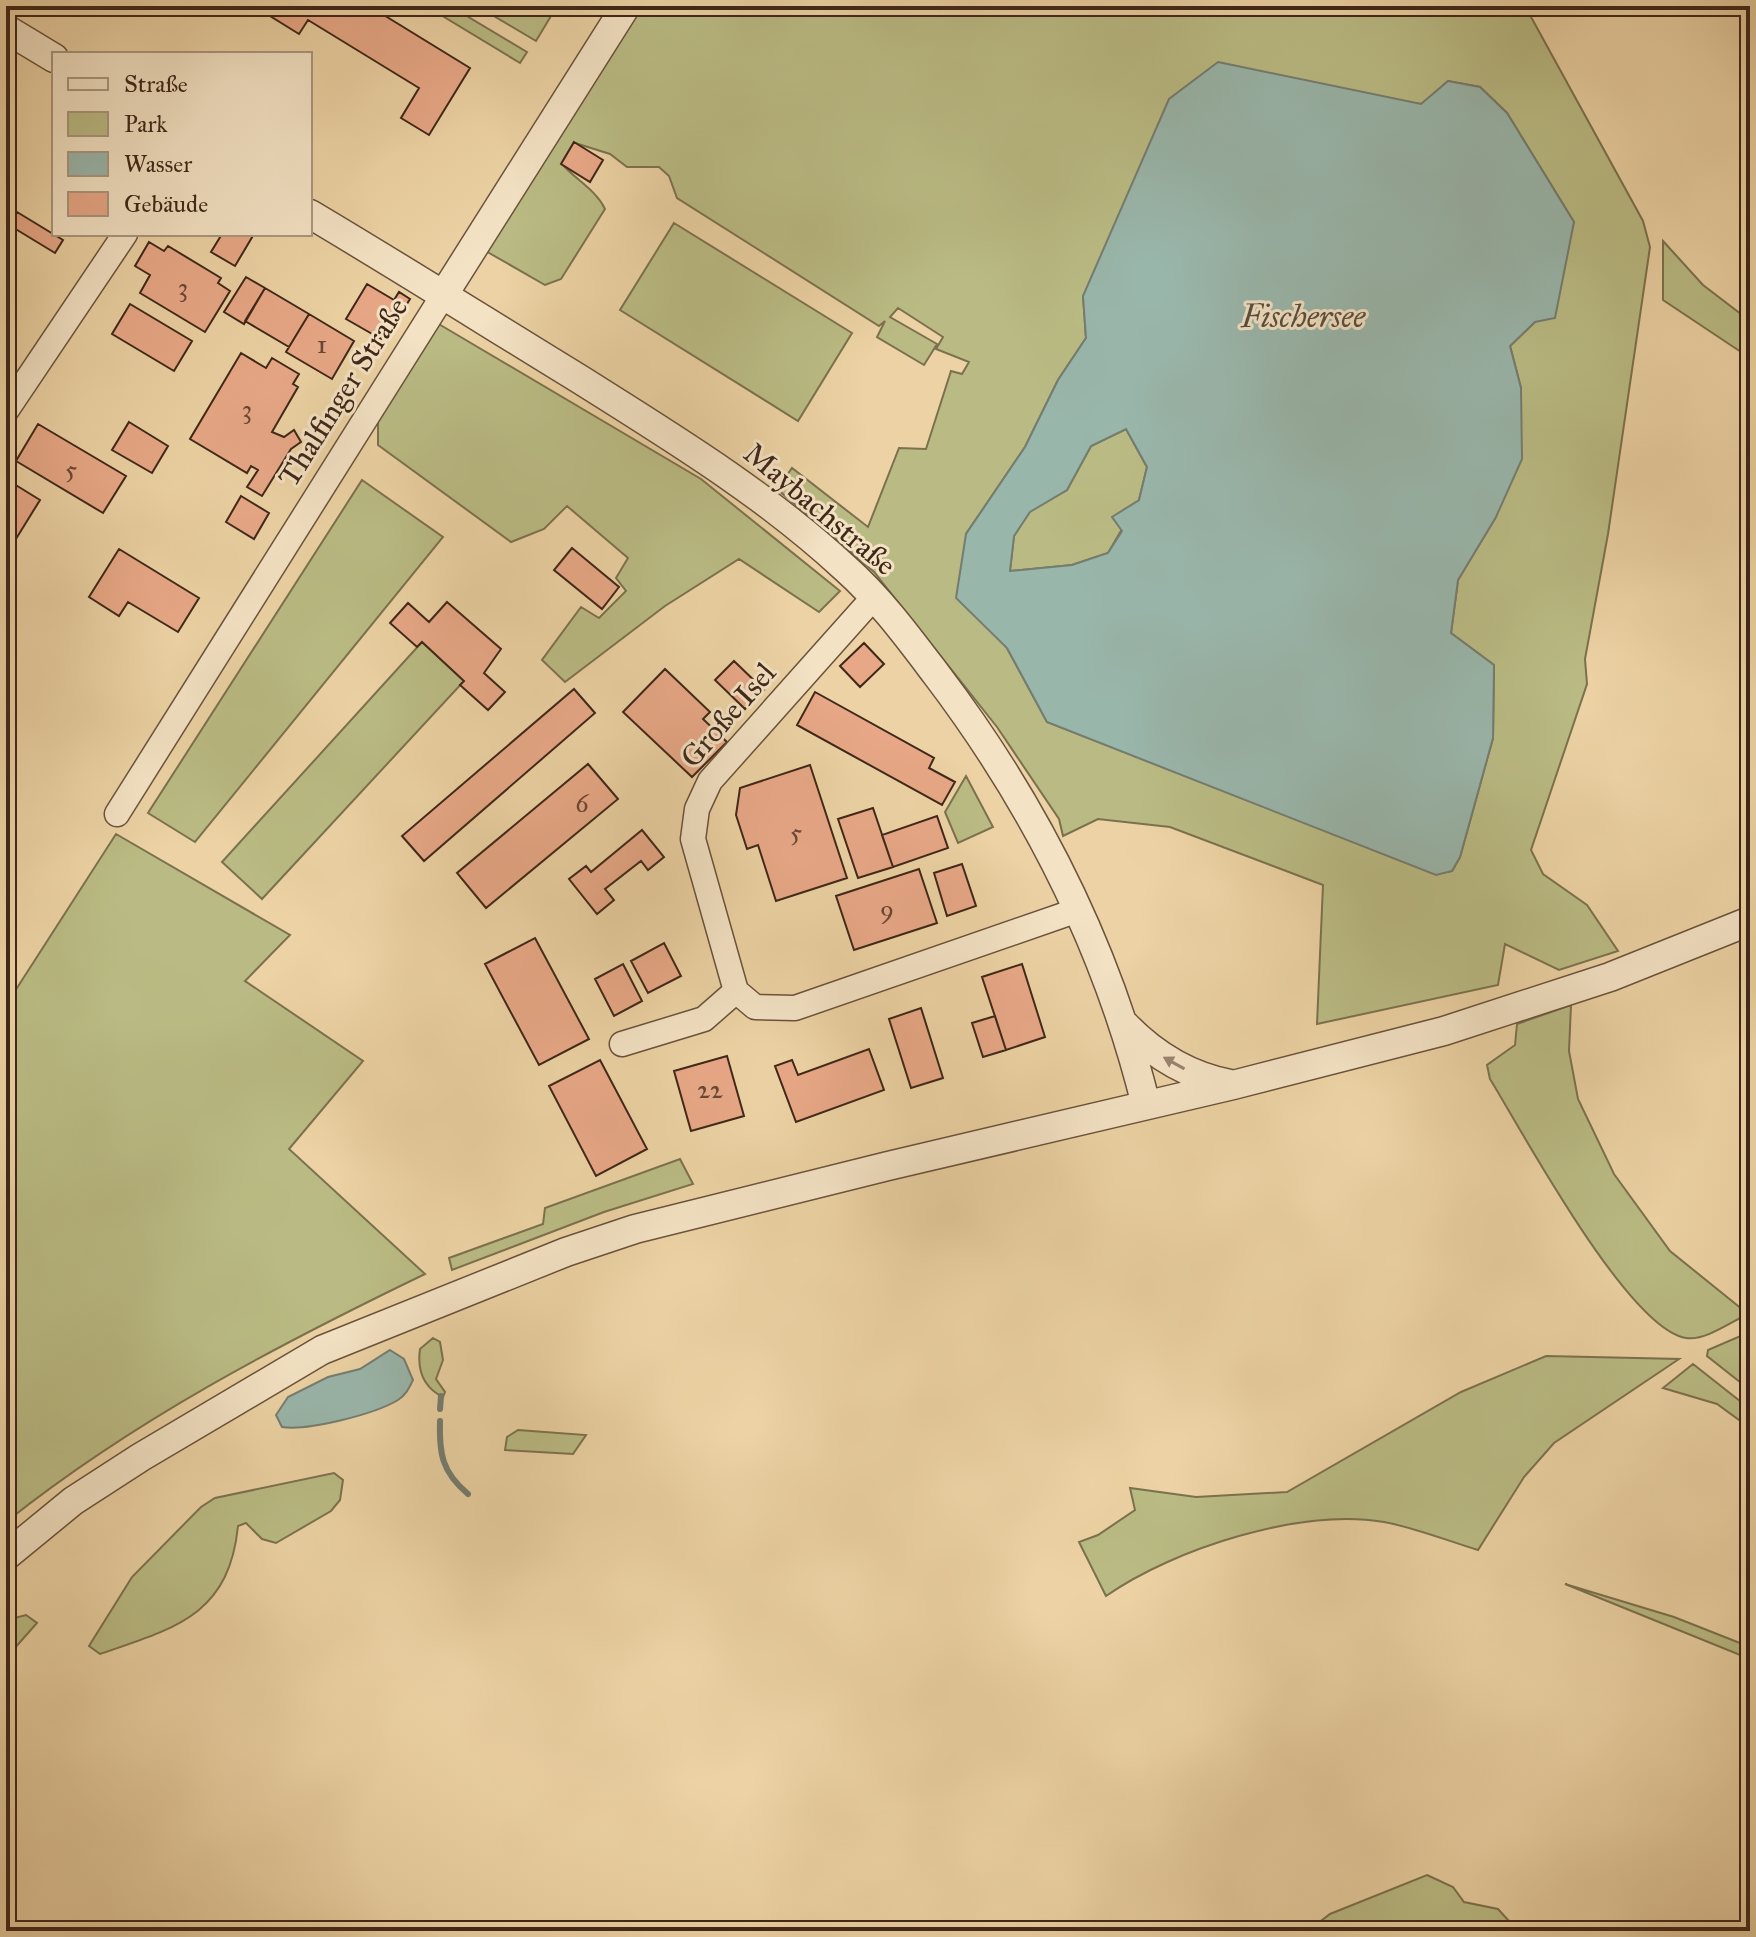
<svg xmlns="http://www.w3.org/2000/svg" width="1756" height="1937" viewBox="0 0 1756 1937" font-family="'IM FELL Great Primer',serif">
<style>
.green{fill:#babb84;stroke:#7c714e;stroke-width:2;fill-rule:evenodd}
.water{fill:#99b6ab;stroke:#757d71;stroke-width:2;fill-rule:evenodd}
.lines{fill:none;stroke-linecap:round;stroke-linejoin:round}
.stream{stroke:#757d71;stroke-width:6}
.building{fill:#e8a887;stroke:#3f2719;stroke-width:2}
.minor-casing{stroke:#6a523c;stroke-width:27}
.tertiary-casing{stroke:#6a523c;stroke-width:31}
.minor{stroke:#f3e2c4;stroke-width:24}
.tertiary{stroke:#f3e2c4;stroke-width:28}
.oneway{fill:#99846e}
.labels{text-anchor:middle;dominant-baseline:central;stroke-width:6;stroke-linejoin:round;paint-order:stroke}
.number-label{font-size:26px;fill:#694734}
.street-label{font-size:30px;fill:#3f2719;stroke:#f3e2c4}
.water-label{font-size:32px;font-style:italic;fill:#564b3e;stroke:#f3e2c4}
</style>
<rect width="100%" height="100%" fill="#ecd2a4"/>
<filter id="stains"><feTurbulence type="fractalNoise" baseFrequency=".0025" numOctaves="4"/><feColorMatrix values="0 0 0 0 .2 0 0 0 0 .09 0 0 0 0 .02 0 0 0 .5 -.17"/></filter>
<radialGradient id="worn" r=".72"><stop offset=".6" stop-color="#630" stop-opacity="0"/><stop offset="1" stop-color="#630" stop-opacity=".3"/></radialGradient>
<path class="green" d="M426 6H450L527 52 520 63Z
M477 6H557L536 41Z
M637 6H1525L1643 221 1650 247 1608 534 1585 659 1587 684 1531 850 1543 874 1587 905 1618 951 1559 970 1505 944 1498 985 1317 1024 1323 885 1170 827 1098 819 1063 836 1059 819 997 727 874 572 777 489 792 468 868 527 899 448 926 449 951 371 962 374 969 362 936 349 943 337 898 308 890 317 937 344 924 365 877 337 885 321 879 326 677 198 669 176 659 167H627L610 154 575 143 562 164C576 180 596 190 605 209L561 279 545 285 484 250ZM1448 81 1480 87 1507 113 1574 222 1535 322 1510 346 1521 388 1496 517 1458 580 1451 633 1494 665 1493 738 1460 857 1452 871 1436 874 1047 722 1007 648 966 534 1025 447 1058 380 1086 338 1083 296 1387 100 1422 104Z
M674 223 852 333 798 421 620 310Z
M1663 241 1703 285 1750 321V358L1663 300Z
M437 323 701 479 840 591 819 612 739 559 665 606 565 682 542 660 581 607 599 618 626 591 616 578 628 558 567 506 544 529 511 542 378 445V409Z
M1126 429 1147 467 1139 500 1108 553 1072 565 1010 571 1014 536 1030 511 1067 490 1091 446Z
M362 480 443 537 195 842 148 813Z
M422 642 464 681 262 899 222 862Z
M966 776 993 827 958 843 945 812Z
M116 834 290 935 245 981 363 1061 289 1149 425 1274C278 1345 134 1420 6 1522V1005Z
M1571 1005 1569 1051 1578 1099 1614 1174 1670 1251 1748 1314C1731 1322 1705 1341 1686 1338 1628 1329 1522 1131 1490 1079L1487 1065 1515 1045 1517 1024Z
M680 1159 693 1184 604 1212 452 1270 449 1258 543 1224 545 1208Z
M1745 1334 1750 1337V1390L1707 1356 1708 1350Z
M433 1338 440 1342 443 1360 436 1379 445 1392 443 1397C423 1387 417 1370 420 1349Z
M1546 1356 1679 1359 1554 1443 1524 1477 1478 1550C1448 1541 1416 1528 1384 1522 1301 1508 1175 1548 1106 1596L1079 1542 1098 1535 1135 1510 1130 1488 1196 1497 1287 1492 1461 1392Z
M1693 1364 1750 1409V1428L1717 1404 1663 1388Z
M518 1430 586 1435 573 1454 505 1450 507 1437Z
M334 1473 343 1480 340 1500 331 1511 276 1543 262 1539 246 1523 238 1526C229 1615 176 1628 100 1654L89 1646 132 1577 201 1507 215 1498Z
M1565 1584 1674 1617 1750 1647V1659Z
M26 1615 37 1623 6 1658V1620Z
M1427 1875 1453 1887 1464 1902 1498 1909 1518 1931H1308L1330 1914Z"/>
<path class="water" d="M1218 62 1421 104 1448 81 1480 87 1507 113 1574 222 1555 318 1535 322 1510 346 1521 388 1522 459 1496 517 1458 580 1451 633 1494 665 1493 738 1460 857 1452 871 1436 875 1047 722 1007 648 956 598 966 534 1025 447 1058 380 1086 338 1083 296 1169 99ZM1126 429 1147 467 1139 500 1112 517 1122 531 1108 553 1072 565 1010 571 1014 536 1030 512 1067 490 1091 446Z
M390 1350 404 1359 413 1380C409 1388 406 1395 398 1400 375 1414 308 1431 282 1427L276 1415 288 1397 328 1377 360 1369Z"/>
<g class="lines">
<path class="stream" d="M440 1409 441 1396
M440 1421C439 1454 442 1472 468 1494"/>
</g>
<path class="building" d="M254 6H369L470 68 429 135 401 118 419 88 308 20 299 34Z
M574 142 603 160 590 182 561 164Z
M17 212 63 240 55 253 9 225Z
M222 234H254L235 266 211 252Z
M149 242 164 251 168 246 221 278 218 283 230 291 205 332 140 293 150 275 135 266Z
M246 277 265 288 244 324 224 312Z
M367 284 394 300 399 292 410 299 405 307 401 304 381 339 346 319Z
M265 288 309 314 289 347 245 321Z
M130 304 192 341 174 371 112 334Z
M309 314 354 341 332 379 286 352Z
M241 353 266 368 272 358 299 374 293 384 298 387 272 432 284 437 294 430 301 442 291 449 262 496 247 487 258 470 251 466 247 473 190 439Z
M129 422 168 446 152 473 112 450Z
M38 424 126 476 103 513 16 461Z
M6 479 40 500 6 555Z
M241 496 269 513 254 539 226 522Z
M572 548 619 587 602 609 554 570Z
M119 549 199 598 178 632 128 602 119 616 89 597Z
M447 602 501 649 484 673 505 692 488 710 460 685 464 681 422 642 417 647 390 623 408 603 429 622Z
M864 643 884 664 860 687 840 666Z
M734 661 764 690 745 709 715 680Z
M665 669 710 712 703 719 727 742 692 777 623 712Z
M574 689 595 713 424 861 402 836Z
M815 692 934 758 929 768 955 782 942 805 797 725Z
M588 764 618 799 486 908 457 873Z
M810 765 847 878 776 901 758 845 747 849 736 815 740 788Z
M873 808 893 867 858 878 838 819Z
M937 816 948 848 893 867 882 835Z
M642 830 664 857 648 870 641 861 605 889 614 900 597 914 569 879 586 866 591 872Z
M962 864 976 906 947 916 934 873Z
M919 869 937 923 854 950 836 896Z
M535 938 589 1039 539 1065 485 964Z
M664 943 681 976 648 993 631 961Z
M623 964 642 1001 614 1016 595 979Z
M1022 964 1045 1037 1006 1050 982 977Z
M921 1008 943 1078 911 1088 889 1019Z
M995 1016 1006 1050 983 1057 972 1023Z
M869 1049 884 1090 796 1122 775 1066 792 1060 798 1075Z
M727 1056 744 1116 691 1131 674 1071Z
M600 1060 647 1149 596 1176 549 1086Z"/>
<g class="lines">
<g class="minor-casing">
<path id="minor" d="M6 411 125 234
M874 597 710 781 697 809 693 839 736 991 755 1007 795 1008 1078 910
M117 814 444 294
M622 1044 704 1019 736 991"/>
</g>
<g class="tertiary-casing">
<path id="tertiary" d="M6 29 54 58
M310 214C401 268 491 325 581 380 673 438 765 494 845 568 880 599 908 637 936 674 1034 803 1107 947 1146 1105
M444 294 626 6
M1125 1025C1154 1055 1188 1076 1230 1084
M6 1556 73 1501 141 1457 322 1350 566 1252 635 1229 888 1166 1233 1085 1444 1031 1610 977 1750 921"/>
</g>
<use href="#minor" class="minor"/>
<use href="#tertiary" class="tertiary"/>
</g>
<defs><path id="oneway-solid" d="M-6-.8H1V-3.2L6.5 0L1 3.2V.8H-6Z" transform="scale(2)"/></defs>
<use class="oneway" href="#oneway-solid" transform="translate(1174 1063) rotate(-151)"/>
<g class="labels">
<g class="number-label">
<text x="183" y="287">3</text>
<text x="322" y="344">1</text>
<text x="247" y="409">3</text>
<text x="71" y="469">5</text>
<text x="582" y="803">6</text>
<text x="796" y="832">5</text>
<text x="887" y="909">9</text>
<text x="710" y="1089">22</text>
</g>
<g class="street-label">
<text transform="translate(343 392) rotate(-58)">Thalfinger Straße</text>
<text transform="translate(820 509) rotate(40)">Maybachstraße</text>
<text transform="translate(728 715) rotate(-49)">Große Isel</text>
</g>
<g class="water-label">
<text x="1303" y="316">Fischersee</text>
</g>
</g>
<rect width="1756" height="1937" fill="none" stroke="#ecd2a4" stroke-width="32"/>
<rect x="8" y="8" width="1740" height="1921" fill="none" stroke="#3f2719" stroke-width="4"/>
<rect x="16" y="16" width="1724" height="1905" fill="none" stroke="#3f2719" stroke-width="2"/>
<rect x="52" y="52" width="260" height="184" fill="#f3e2c4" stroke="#ab9780" stroke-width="2"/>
<rect x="68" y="78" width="40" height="12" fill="#f3e2c4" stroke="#ab9780" stroke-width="2"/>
<text x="124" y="92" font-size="24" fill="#3f2719">Straße</text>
<rect x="68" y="112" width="40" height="24" fill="#babb84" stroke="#ab9780" stroke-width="2"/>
<text x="124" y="132" font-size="24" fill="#3f2719">Park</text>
<rect x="68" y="152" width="40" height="24" fill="#99b6ab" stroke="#ab9780" stroke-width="2"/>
<text x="124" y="172" font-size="24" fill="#3f2719">Wasser</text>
<rect x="68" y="192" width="40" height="24" fill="#e8a887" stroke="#ab9780" stroke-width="2"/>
<text x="124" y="212" font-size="24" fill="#3f2719">Gebäude</text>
<rect width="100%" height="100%" filter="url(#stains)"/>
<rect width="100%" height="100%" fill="url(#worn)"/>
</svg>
